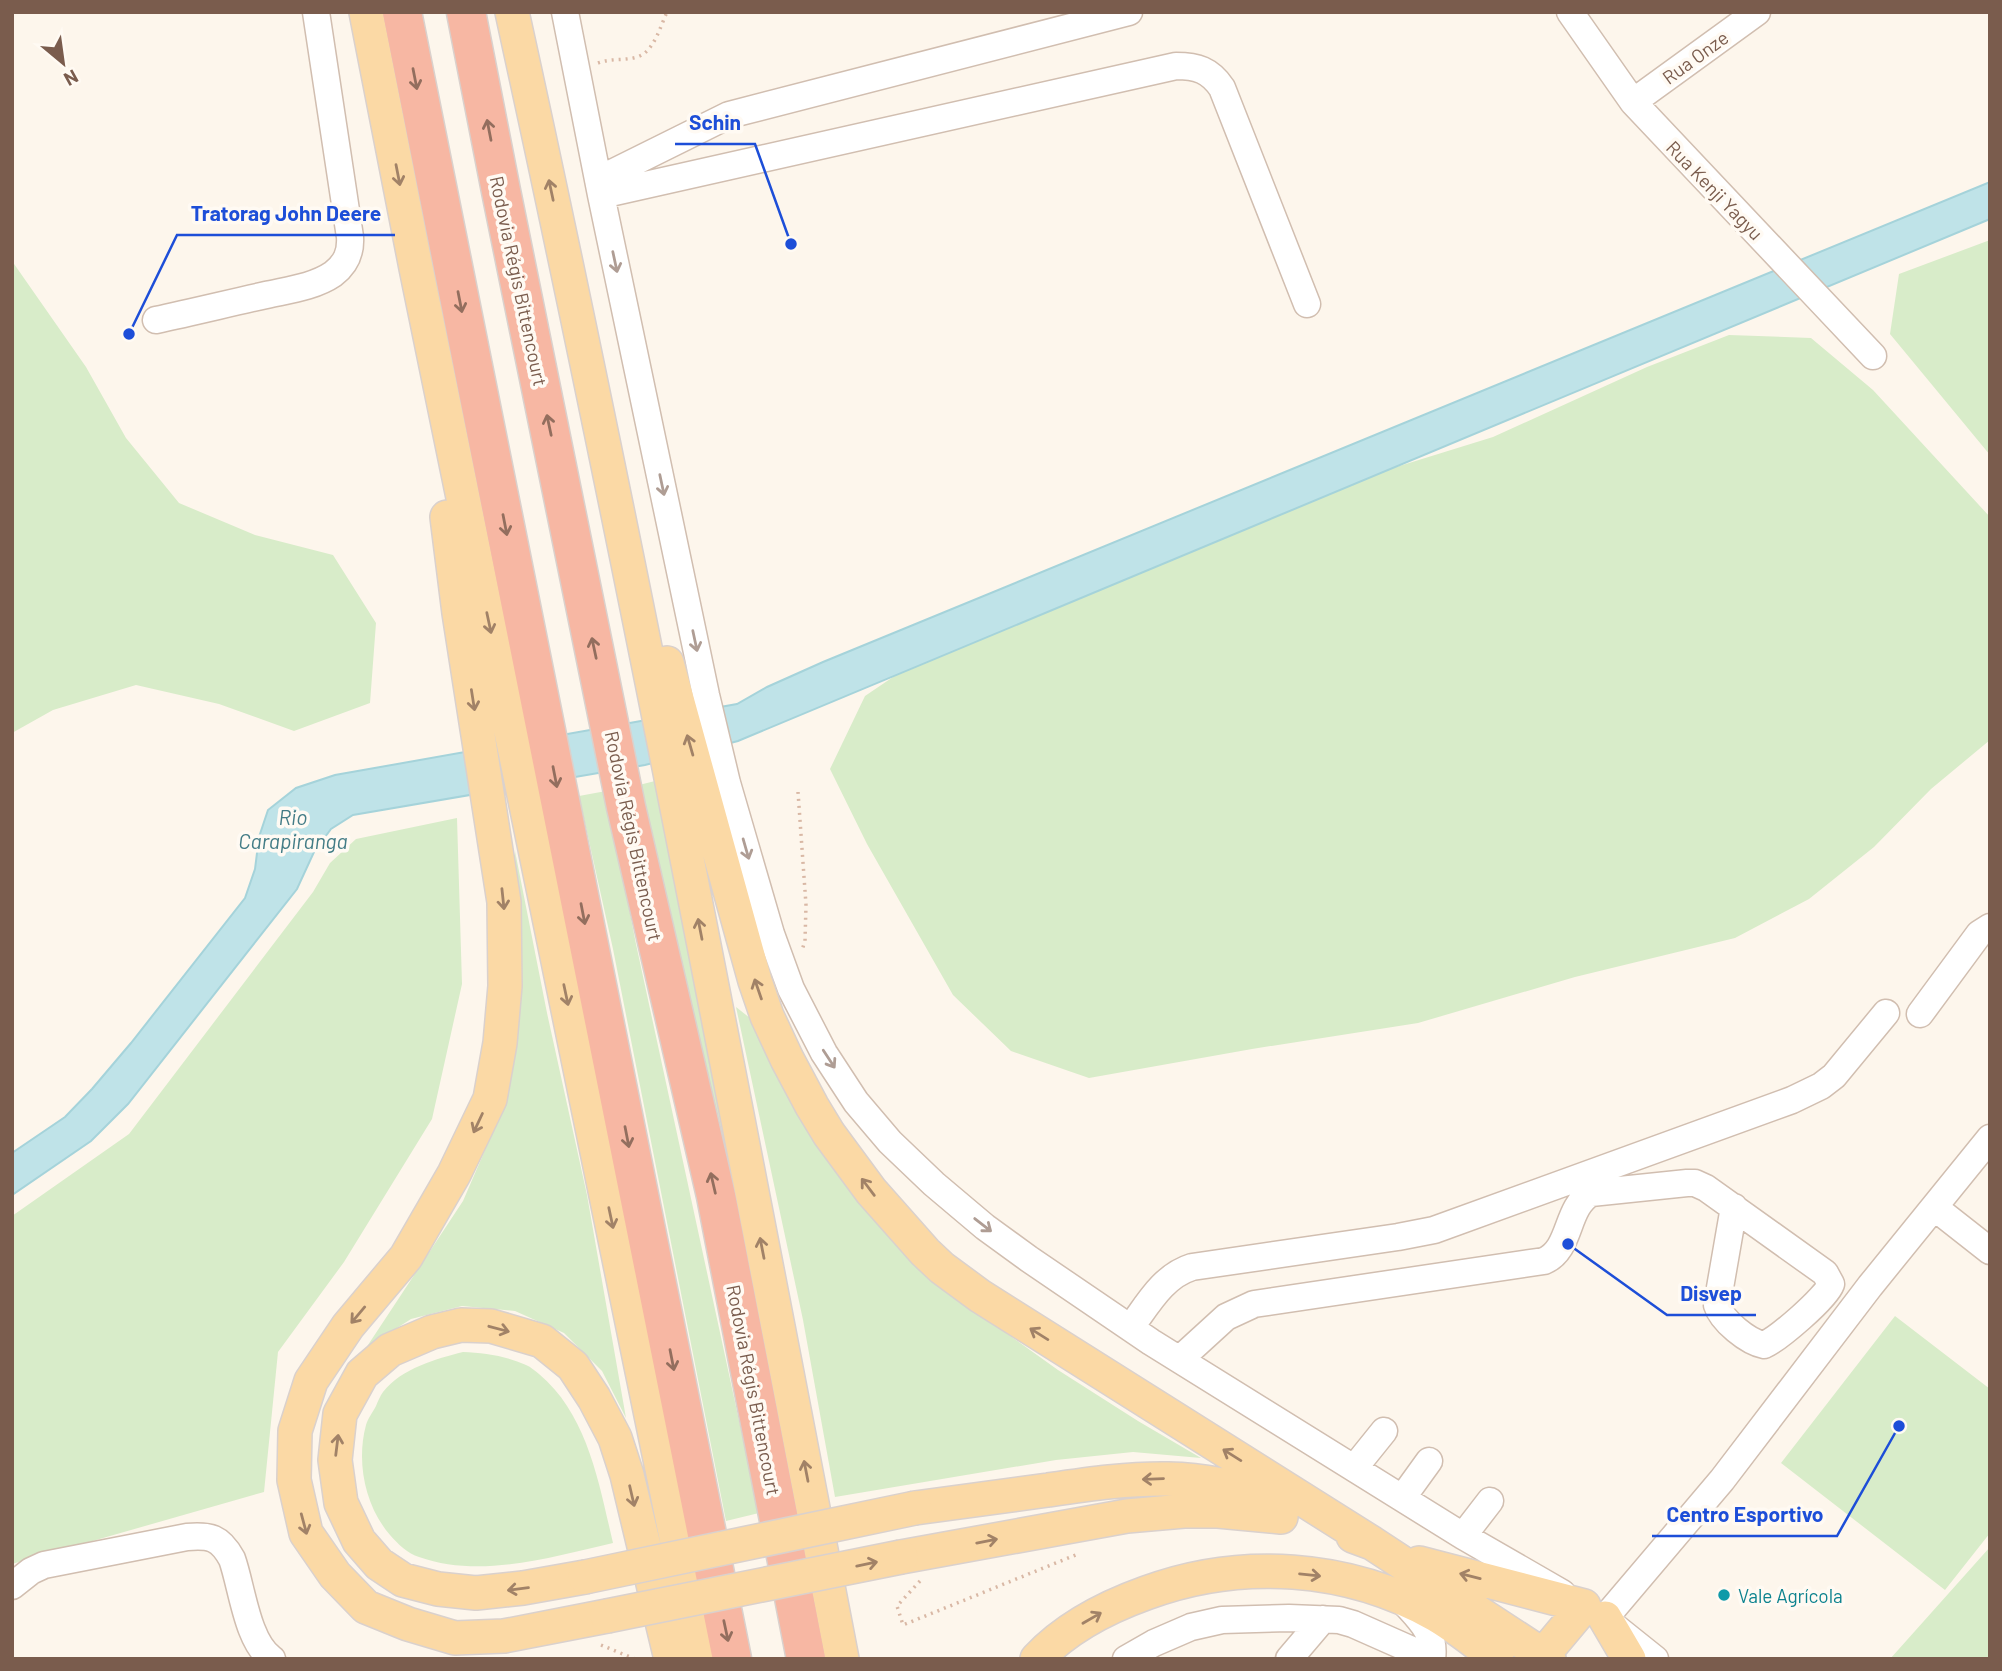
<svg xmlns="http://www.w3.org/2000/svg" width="2002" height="1671" viewBox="0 0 2002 1671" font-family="Barlow,sans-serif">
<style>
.green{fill:#d8ecc9}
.water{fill:#bfe3e8;stroke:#a5d3da;stroke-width:2}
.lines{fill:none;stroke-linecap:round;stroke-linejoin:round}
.minor-casing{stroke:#d1beb0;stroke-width:29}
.major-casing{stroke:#dad1cd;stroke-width:36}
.highway-casing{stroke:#dad1cd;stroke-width:41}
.path{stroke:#d9b8a5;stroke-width:3.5;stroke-dasharray:2 5;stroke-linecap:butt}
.minor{stroke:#fff;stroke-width:26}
.major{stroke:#fbd9a5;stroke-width:33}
.highway{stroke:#f7b7a3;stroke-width:38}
.major-bridge-casing{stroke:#dad1cd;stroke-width:36;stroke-linecap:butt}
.major-bridge{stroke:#fbd9a5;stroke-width:33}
.oneway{stroke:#936e5e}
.oneway2{stroke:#a18267}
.oneway3{stroke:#af9d94}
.culture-dot{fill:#0f9aa8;stroke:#fffaf3;stroke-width:2.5}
.labels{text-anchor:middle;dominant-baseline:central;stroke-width:7;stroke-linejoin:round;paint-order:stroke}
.street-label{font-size:19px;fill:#7a5c4d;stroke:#fffaf3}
.culture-label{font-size:19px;fill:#0d838f;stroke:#fffaf3;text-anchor:start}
.water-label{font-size:21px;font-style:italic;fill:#437c86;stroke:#fffaf3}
.leader{fill:none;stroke:#1d4ed8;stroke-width:2.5}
.callout-dot{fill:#1d4ed8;stroke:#fffaf3;stroke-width:2.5}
.callout-label{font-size:21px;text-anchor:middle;font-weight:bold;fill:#1d4ed8;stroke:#fffaf3;stroke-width:7;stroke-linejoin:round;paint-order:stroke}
</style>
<rect width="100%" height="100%" fill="#fdf6ec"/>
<path class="green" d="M1990 240V455L1890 334 1899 274Z
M12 261 86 367 126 438 179 503 255 535 333 555 376 623 370 703 294 731 219 704 136 685 53 710 12 733Z
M1729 335 1811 338 1873 390 1990 517V740L1931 789 1874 847 1809 899 1735 938 1575 977 1418 1023 1252 1049 1089 1078 1011 1051 953 995 867 844 830 769 865 696 930 652 1003 623 1080 599 1152 559 1380 472 1493 437 1647 367Z
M659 780 805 1503 786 1507 639 785Z
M606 791 636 944 759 1513 726 1521 613 949 579 796Z
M457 818 462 984 432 1119 344 1262 278 1352 264 1492 12 1564V1216L129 1134 313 892 330 863 356 839Z
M515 851 547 1013 587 1195 626 1418 602 1371 564 1333 515 1311 462 1306 411 1319 366 1348 463 1201 495 1127 519 974Z
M736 1007 755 1022 988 1320 1058 1370 1138 1421 1201 1458 1133 1452 1056 1460 835 1497 803 1320Z
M1895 1316 1990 1389V1533L1945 1590 1781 1463Z
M463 1352C484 1353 507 1356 526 1365 531 1367 535 1371 539 1374 588 1415 599 1484 613 1543 552 1557 481 1579 419 1557 408 1554 398 1544 390 1535 365 1506 356 1462 366 1425 368 1418 373 1412 376 1406 378 1401 380 1396 383 1392 402 1368 436 1359 463 1352Z
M1990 1547V1659H1890Z"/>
<path class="water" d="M1990 182V219L738 741 645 765 353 815 331 829 314 852 297 889 128 1104 91 1141 12 1195V1153L65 1117 92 1089 131 1043 245 898 255 869 259 837 268 810 296 788 335 775 737 704 767 687 823 662Z"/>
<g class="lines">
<g class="minor-casing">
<path id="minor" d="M565 12 601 195 706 695 727 783 771 934 791 989 824 1053 856 1102 890 1142 934 1184 985 1227 1029 1259 1151 1342 1463 1536 1562 1593
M1570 12 1633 102 1873 356
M1633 102 1757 12
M598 180 729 115 1129 12
M601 195 1176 66C1197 66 1210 70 1222 88L1307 304
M156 320C193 312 230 303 266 295 288 290 314 287 333 274 346 264 351 253 350 237L316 12
M1920 1014 1979 934 1990 927
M1934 1207 1990 1251
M1131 1327C1148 1304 1163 1276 1192 1267L1398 1237 1434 1230 1792 1100 1821 1086 1834 1076 1886 1013
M1180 1359 1226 1317 1254 1304 1544 1261C1572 1249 1565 1208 1591 1193L1687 1183H1695L1706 1188 1825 1273 1831 1284C1826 1298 1778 1339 1764 1345 1748 1342 1722 1321 1717 1305L1734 1207
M1355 1467 1384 1431
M1403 1497 1429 1461
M1463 1536 1490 1501
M12 1586 31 1571 44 1565 187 1537C210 1535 220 1537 232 1559 242 1587 247 1642 272 1659
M1605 1618 1722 1480 1870 1286 1990 1138
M1615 1627 1655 1659
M1126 1659 1154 1643 1191 1627 1222 1620 1289 1618 1339 1620 1353 1624 1432 1659C1436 1633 1419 1619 1403 1601
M1289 1659 1323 1619"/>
</g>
<g class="major-casing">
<path id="major" d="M366 12 416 268 701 1659
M512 12C632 559 736 1109 842 1659
M447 517 459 613 504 902 505 986 500 1043 490 1099 454 1174 406 1257 348 1326 311 1381 295 1431 294 1480 306 1533 335 1575 366 1607 408 1624 455 1638 504 1636 607 1616
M667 663 755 981 767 1016 787 1059 812 1106 829 1134 871 1191 925 1252 942 1268 980 1296 1372 1543
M915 1508C960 1502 1004 1496 1048 1490 1131 1478 1206 1467 1284 1507
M1353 1536 1372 1543 1549 1659
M901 1557 1127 1516 1184 1511H1218L1281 1517
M1419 1563 1584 1606 1543 1655 1541 1659
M585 1577 523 1588 476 1593 438 1589 403 1580 379 1564 359 1541 341 1503 335 1460 340 1414 362 1374 390 1350 432 1332 461 1325 491 1326 542 1341 573 1366 594 1398 615 1438 627 1475 671 1659
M1605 1618 1629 1659
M1037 1659C1066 1628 1107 1607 1146 1593 1240 1558 1348 1565 1436 1615 1458 1628 1477 1643 1497 1659"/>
</g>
<g class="highway-casing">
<path id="highway" d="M402 12 732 1659
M466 12 501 191 626 807 716 1196 806 1659"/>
</g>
<path class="path" d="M598 63C611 58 624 61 637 57 654 52 660 27 667 12
M798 792 806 905 805 941 802 950
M920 1581 897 1606 903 1625 1078 1554
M601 1645 635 1659"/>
<use href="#minor" class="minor"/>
<use href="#major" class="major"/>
<use href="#highway" class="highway"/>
<g class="major-bridge-casing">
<path id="major-bridge" d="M585 1577 915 1508
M607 1616 901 1557"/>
</g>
<use href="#major-bridge" class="major-bridge"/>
</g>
<defs><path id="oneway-shaft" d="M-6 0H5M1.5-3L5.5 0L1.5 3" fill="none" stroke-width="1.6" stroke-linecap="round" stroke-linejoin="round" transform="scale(1.75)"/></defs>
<g class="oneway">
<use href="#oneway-shaft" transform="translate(415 79) rotate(79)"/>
<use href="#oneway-shaft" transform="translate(489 130) rotate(-101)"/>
<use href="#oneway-shaft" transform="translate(460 302) rotate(79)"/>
<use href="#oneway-shaft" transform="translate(549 425) rotate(-102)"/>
<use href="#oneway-shaft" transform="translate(505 525) rotate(79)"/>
<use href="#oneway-shaft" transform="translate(594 648) rotate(-102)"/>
<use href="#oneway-shaft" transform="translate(555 777) rotate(79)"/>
<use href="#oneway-shaft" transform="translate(583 914) rotate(79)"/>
<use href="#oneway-shaft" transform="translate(627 1137) rotate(79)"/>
<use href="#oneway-shaft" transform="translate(713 1183) rotate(-103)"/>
<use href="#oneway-shaft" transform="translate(672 1360) rotate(79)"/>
<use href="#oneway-shaft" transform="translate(726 1631) rotate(78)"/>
</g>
<g class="oneway2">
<use href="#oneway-shaft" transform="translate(398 175) rotate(79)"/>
<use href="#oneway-shaft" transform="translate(551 190) rotate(-102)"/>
<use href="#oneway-shaft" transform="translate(489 623) rotate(78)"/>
<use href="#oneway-shaft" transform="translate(473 700) rotate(81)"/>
<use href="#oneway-shaft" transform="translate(690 745) rotate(-106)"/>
<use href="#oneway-shaft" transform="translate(503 899) rotate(84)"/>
<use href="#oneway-shaft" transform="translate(700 929) rotate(-101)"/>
<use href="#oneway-shaft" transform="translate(758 989) rotate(-109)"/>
<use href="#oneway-shaft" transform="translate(566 995) rotate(78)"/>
<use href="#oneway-shaft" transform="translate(478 1123) rotate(115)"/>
<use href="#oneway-shaft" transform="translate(868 1187) rotate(-127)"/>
<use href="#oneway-shaft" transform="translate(611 1218) rotate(78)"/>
<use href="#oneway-shaft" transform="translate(762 1248) rotate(-101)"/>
<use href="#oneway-shaft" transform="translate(358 1315) rotate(130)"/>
<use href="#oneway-shaft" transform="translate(499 1329) rotate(15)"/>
<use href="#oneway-shaft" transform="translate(1039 1334) rotate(-148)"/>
<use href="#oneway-shaft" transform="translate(337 1445) rotate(-83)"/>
<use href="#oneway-shaft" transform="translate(1232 1455) rotate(-148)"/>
<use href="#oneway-shaft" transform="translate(806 1471) rotate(-101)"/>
<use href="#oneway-shaft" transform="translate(1153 1479) rotate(178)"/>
<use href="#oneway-shaft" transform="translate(632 1496) rotate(77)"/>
<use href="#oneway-shaft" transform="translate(304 1524) rotate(75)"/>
<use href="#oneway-shaft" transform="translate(987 1541) rotate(-11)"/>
<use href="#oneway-shaft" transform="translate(867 1564) rotate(-12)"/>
<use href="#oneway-shaft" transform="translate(1310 1575) rotate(6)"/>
<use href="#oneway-shaft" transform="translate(1470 1576) rotate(-166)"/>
<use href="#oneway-shaft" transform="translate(518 1589) rotate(173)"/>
<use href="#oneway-shaft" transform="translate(1092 1618) rotate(-30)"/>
</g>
<g class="oneway3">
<use href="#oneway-shaft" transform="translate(615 262) rotate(78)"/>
<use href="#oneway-shaft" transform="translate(662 485) rotate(78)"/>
<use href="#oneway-shaft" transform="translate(695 641) rotate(78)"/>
<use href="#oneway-shaft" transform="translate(746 849) rotate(74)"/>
<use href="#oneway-shaft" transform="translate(829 1059) rotate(57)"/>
<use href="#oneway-shaft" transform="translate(983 1225) rotate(38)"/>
</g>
<circle class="culture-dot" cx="1724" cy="1595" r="7"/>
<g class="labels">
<g class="street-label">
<text transform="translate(1695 57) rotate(-36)">Rua Onze</text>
<text transform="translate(1715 190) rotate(46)">Rua Kenji Yagyu</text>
<text transform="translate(519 281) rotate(78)">Rodovia Régis Bittencourt</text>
<text transform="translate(634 836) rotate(78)">Rodovia Régis Bittencourt</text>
<text transform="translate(754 1390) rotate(79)">Rodovia Régis Bittencourt</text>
</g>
<g class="culture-label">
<text x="1738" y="1595">Vale Agrícola</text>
</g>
<g class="water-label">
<text x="293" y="816">Rio<tspan x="293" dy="24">Carapiranga</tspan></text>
</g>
</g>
<path class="leader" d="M791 244L755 144H675M129 334L177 235H395M1568 1244L1667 1315H1756M1899 1426L1837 1536H1652"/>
<g class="callout-dot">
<circle cx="791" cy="244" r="7"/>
<circle cx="129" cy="334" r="7"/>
<circle cx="1568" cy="1244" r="7"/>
<circle cx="1899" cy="1426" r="7"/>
</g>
<g class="callout-label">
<text x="715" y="130">Schin</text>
<text x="286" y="221">Tratorag John Deere</text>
<text x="1711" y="1301">Disvep</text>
<text x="1745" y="1522">Centro Esportivo</text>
</g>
<rect width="2002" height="1671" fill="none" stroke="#7a5c4d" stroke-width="28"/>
<g transform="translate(63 63) rotate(151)" stroke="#fffaf3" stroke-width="5" paint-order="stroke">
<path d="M0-5L12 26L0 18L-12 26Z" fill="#7a5c4d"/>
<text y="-10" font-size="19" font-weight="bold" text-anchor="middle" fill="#7a5c4d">N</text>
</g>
</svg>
